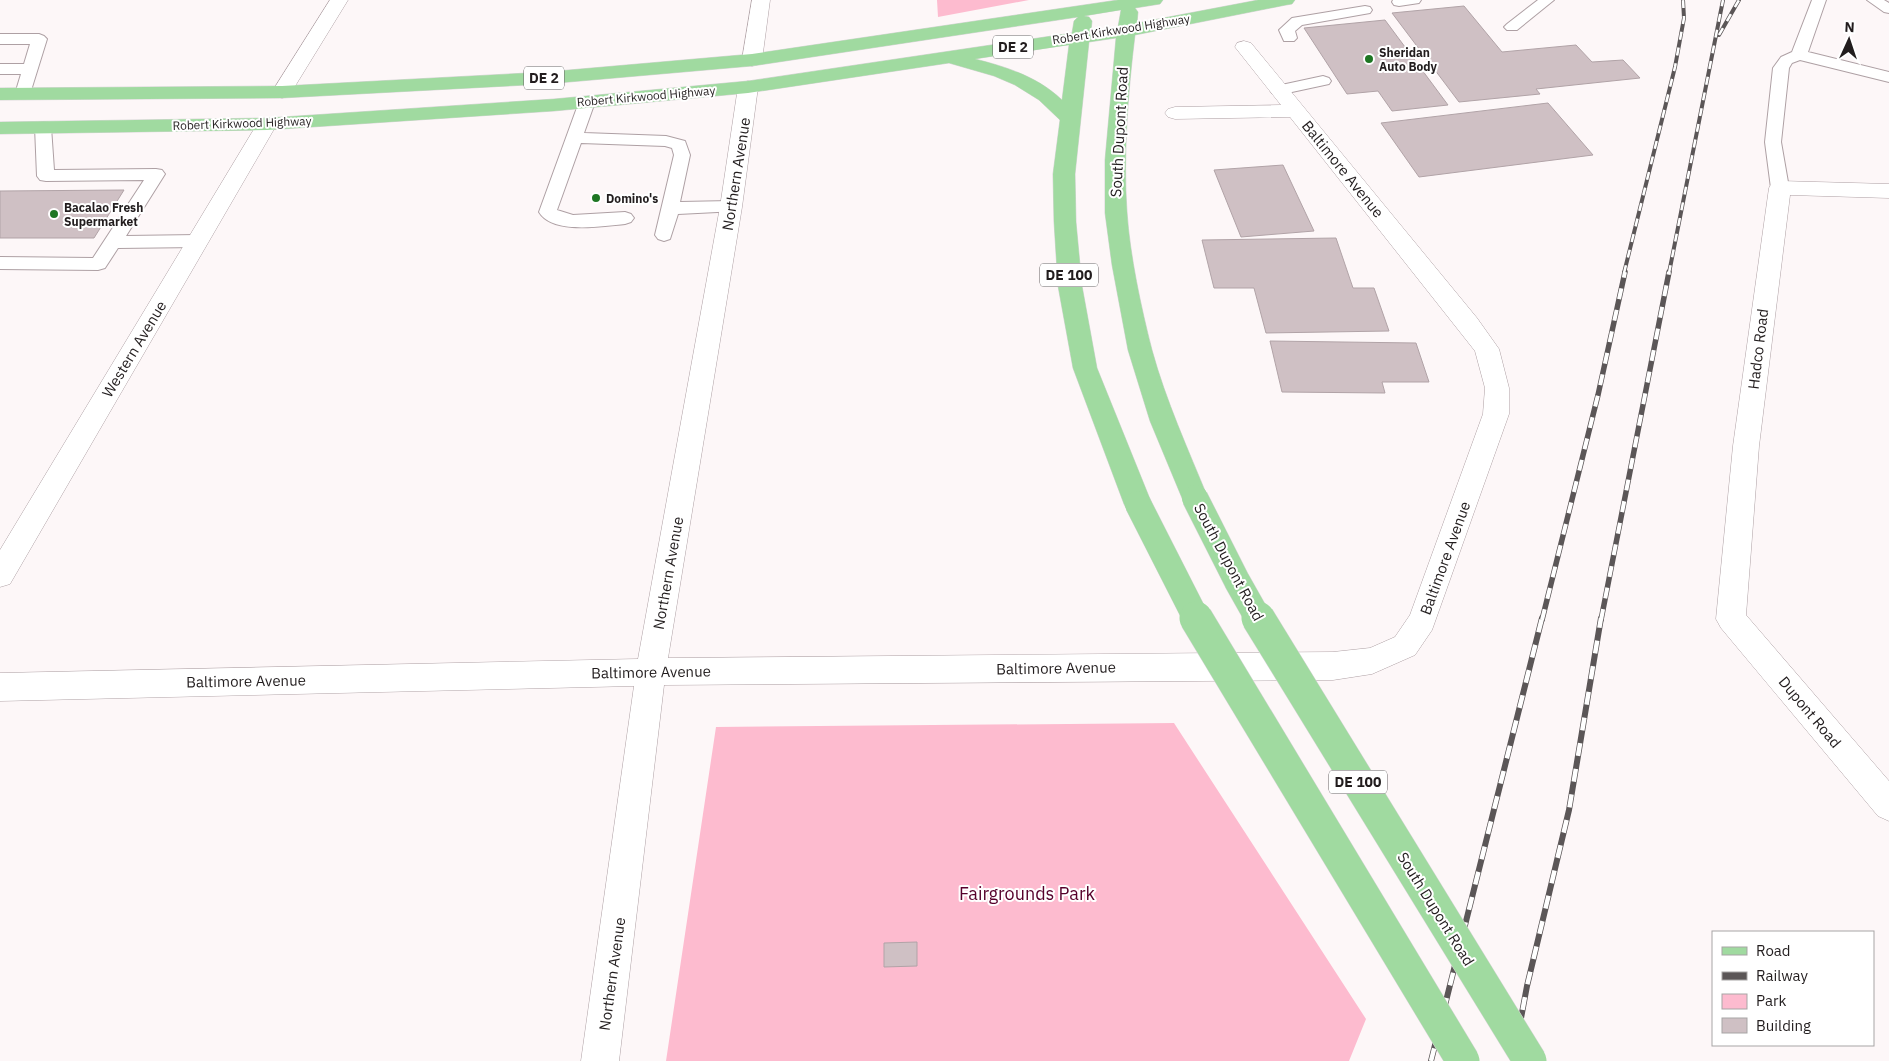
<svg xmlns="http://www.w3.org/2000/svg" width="1889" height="1061" viewBox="0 0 1889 1061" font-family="'IBM Plex Sans',sans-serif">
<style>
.green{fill:#fdbbcf}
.building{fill:#cfc0c4;stroke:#b1a3a7}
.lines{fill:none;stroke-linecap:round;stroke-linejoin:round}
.service-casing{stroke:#aea0a4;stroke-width:2}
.minor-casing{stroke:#aea0a4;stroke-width:1}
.primary-casing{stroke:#d7d6d6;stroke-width:1}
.service{fill:#fff;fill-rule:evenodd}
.minor{fill:#fff;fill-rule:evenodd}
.primary{fill:#a0daa0;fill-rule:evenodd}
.rail-far2-casing{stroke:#5b5657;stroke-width:4}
.rail-far1-casing{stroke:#5b5657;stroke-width:5.5}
.rail-casing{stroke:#5b5657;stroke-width:6}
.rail-far2{stroke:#fff;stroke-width:2.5;stroke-dasharray:8;stroke-linecap:butt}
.rail-far1{stroke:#fff;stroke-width:4;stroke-dasharray:11;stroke-linecap:butt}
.rail{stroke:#fff;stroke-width:4.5;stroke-dasharray:13;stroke-linecap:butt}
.primary-bridge-far1-casing{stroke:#d7d6d6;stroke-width:27;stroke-linecap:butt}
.primary-bridge-casing{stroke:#d7d6d6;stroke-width:34;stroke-linecap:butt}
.primary-bridge-far1{stroke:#a0daa0;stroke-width:26}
.primary-bridge{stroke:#a0daa0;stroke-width:33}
.poi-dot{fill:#1e7623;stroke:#fff;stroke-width:2}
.labels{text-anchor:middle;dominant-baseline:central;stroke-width:4;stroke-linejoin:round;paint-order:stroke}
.far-street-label{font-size:12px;fill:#221d1e;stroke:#fff}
.far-poi-label{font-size:12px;font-weight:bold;fill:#221d1e;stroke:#fff;text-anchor:start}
.shield{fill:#fff;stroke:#646162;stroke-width:1}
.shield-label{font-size:14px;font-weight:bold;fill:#221d1e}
.street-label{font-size:15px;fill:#221d1e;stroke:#fff}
.near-park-label{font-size:18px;fill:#56002b;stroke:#fff}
</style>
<rect width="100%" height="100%" fill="#fdf7f8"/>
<path class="green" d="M937 0H1029L938 17Z
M1174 723 1366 1019 1349 1061H666L716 727Z"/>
<path class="building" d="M1464 6 1502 52 1576 45 1592 62 1623 60 1640 78 1536 89 1540 94 1459 102 1392 13Z
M1385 20 1448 105 1392 111 1378 91 1347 94 1304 28Z
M1548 103 1593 155 1419 177 1381 123Z
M1283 165 1314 231 1241 237 1214 170Z
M124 190 94 238H0V191Z
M1336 238 1353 288H1374L1389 331 1266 333 1254 288H1214L1202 240Z
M1270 341 1416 343 1429 382H1382L1385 393 1282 392Z
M917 942V966L884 967V943Z"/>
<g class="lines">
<g class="service-casing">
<path id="service" d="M1393 0H1421L1419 3 1399 6 1394 5 1392 2Z
M1538 0H1554L1517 30H1507L1504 27 1507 24Z
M1812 0H1826L1808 52 1889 72V82L1800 60 1792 63 1789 68 1781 142 1789 188 1786 192 1780 194 1774 192 1771 188 1765 142 1773 68 1781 57 1792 52Z
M1867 0H1884L1889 3V13L1884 12Z
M1365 6 1370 7 1372 10 1370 13 1302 25 1295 31 1297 38 1294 41H1284L1279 30 1292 18Z
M0 34H39L44 36 47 39 29 97H17L15 94 21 74H0V64H24L30 44H0Z
M1323 76 1329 78 1331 81 1329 84 1278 95 1272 93 1270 90 1272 87Z
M587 97 593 99 595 102 584 133 666 136 685 141 690 155 680 202 731 201 737 203 740 207 737 211 678 214 670 239 664 241 658 239 655 235 674 155 672 148 665 146 581 143 557 210 573 215 625 212 631 214 634 218 631 222 625 224C602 226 553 235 539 212L579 102 581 99Z
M43 122 49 123 51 127 54 170 156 169 162 170 165 174 126 236 198 235 204 237 207 241 204 245 198 247 118 248 105 268 98 270 0 269V257L93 258 144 180 46 181 40 180 37 176 35 127 37 123Z"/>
</g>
<g class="minor-casing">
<path id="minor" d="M330 0H348L289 96 282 98 275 96 272 92Z
M752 0H770L762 60 759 64 752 66 745 64 742 60Z
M1244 41 1251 43 1477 318 1499 349 1509 388V414L1432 630 1415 655 1372 674 1333 680 664 685 619 1061H581L634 686 0 701V673L638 659 720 207 738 87 741 83 748 81 755 83 758 87 742 207 668 658 1333 652 1370 648 1395 637 1410 615 1483 414 1485 388 1475 351 1290 117 1175 119 1168 117 1165 113 1168 109 1175 107 1281 105 1235 47 1237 43Z
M267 118 274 120 277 124 10 584 0 587V550L257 124 260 120Z
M1780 181 1889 184V198L1790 195 1759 446 1746 615 1889 781V821L1878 816 1721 628 1716 619 1733 446 1769 188 1772 183Z"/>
</g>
<g class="primary-casing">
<path id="primary" d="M1118 0H1163L1160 4 1135 8 1138 12 1137 23 1258 0H1295L1292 4 1286 5 1135 35C1128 92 1123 155 1127 212 1130 256 1141 307 1152 350 1166 401 1188 449 1208 498L1205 506 1195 509 1185 506 1182 498 1150 421 1128 350 1112 265 1105 213V160L1116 38 1089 42 1075 174 1076 222 1082 286 1097 368 1152 504 1148 512 1138 515 1128 512 1124 504 1073 368 1058 286 1054 222 1053 174 1060 120 1039 100 1015 85 994 76 949 63 748 93 554 111 267 130 0 134V122L267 118 554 99 748 81 1072 33 1074 21 1078 17 752 66 546 84 282 98 0 100V88L282 86 546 72 752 54ZM1121 10 1118 27 1091 31 1092 21 1089 17 1084 16ZM1069 45 1062 100C1038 77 1007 67 975 59Z"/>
</g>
<use href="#service" class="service"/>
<use href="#minor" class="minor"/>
<use href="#primary" class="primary"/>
<g class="rail-far2-casing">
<path id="rail-far2" d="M1719 35 1739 0
M1624 273 1675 67 1684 18 1683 0
M1669 273 1723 0"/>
</g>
<g class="rail-far1-casing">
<path id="rail-far1" d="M1542 620 1598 395 1625 272
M1601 620 1669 272"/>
</g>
<g class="rail-casing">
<path id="rail" d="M1431 1061 1542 618
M1513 1061 1527 986 1569 810 1601 618"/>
</g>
<use href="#rail-far2" class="rail-far2"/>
<use href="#rail-far1" class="rail-far1"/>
<use href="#rail" class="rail"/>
<g class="primary-bridge-far1-casing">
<path id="primary-bridge-far1" d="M1195 498 1237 581 1259 620
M1138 504 1197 620"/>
</g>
<g class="primary-bridge-casing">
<path id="primary-bridge" d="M1196 618 1463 1061
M1258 618 1530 1061"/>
</g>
<use href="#primary-bridge-far1" class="primary-bridge-far1"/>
<use href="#primary-bridge" class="primary-bridge"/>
</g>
<g class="poi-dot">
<circle cx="1369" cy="59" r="5"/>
<circle cx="596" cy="198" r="5"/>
<circle cx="54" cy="214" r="5"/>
</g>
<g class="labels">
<g class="far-street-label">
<text transform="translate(1121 29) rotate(-9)">Robert Kirkwood Highway</text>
<text transform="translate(646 96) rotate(-5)">Robert Kirkwood Highway</text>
<text transform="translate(242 123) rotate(-2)">Robert Kirkwood Highway</text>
</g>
<g class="far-poi-label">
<text x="1379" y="52">Sheridan<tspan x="1379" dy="14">Auto Body</tspan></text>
<text x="606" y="198">Domino's</text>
<text x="64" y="207">Bacalao Fresh<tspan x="64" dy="14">Supermarket</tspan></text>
</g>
<g class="shield">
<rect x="993" y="35.5" width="40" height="23" rx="4"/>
<rect x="524" y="66.5" width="40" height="23" rx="4"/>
<rect x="1040" y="263.5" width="58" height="23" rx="4"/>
<rect x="1329" y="770.5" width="58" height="23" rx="4"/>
</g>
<g class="shield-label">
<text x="1013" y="47">DE 2</text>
<text x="544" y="78">DE 2</text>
<text x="1069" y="275">DE 100</text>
<text x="1358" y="782">DE 100</text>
</g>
<g class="street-label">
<text transform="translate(1119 132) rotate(-87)">South Dupont Road</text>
<text transform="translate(1343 169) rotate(51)">Baltimore Avenue</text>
<text transform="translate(736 174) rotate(-81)">Northern Avenue</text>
<text transform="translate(134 349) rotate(-59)">Western Avenue</text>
<text transform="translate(1758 349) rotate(-83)">Hadco Road</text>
<text transform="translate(1445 558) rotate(-70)">Baltimore Avenue</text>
<text transform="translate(1229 562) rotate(62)">South Dupont Road</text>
<text transform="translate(668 573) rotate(-80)">Northern Avenue</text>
<text transform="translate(1056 668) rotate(-1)">Baltimore Avenue</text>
<text transform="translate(651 672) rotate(-1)">Baltimore Avenue</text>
<text transform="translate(246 681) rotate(-1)">Baltimore Avenue</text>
<text transform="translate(1810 712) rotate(50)">Dupont Road</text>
<text transform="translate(1436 909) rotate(58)">South Dupont Road</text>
<text transform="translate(612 974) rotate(-82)">Northern Avenue</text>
</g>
<g class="near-park-label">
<text x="1027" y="893">Fairgrounds Park</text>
</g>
</g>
<rect x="1712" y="931" width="162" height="115" fill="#ffffff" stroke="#a7a5a5"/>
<rect x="1722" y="947" width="25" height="8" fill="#a0daa0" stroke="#a7a5a5"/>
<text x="1756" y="956" font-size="15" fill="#221d1e">Road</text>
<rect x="1722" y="972" width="25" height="8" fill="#5b5657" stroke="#a7a5a5"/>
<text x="1756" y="981" font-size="15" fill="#221d1e">Railway</text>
<rect x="1722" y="994" width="25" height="15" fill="#fdbbcf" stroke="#a7a5a5"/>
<text x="1756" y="1006" font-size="15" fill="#221d1e">Park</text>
<rect x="1722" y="1018" width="25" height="15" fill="#cfc0c4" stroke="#a7a5a5"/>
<text x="1756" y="1031" font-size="15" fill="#221d1e">Building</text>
<g transform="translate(1849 40) rotate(3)" stroke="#ffffff" stroke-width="4" paint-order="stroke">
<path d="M0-4L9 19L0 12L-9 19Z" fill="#221d1e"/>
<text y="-8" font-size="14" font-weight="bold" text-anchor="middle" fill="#221d1e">N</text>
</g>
</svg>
